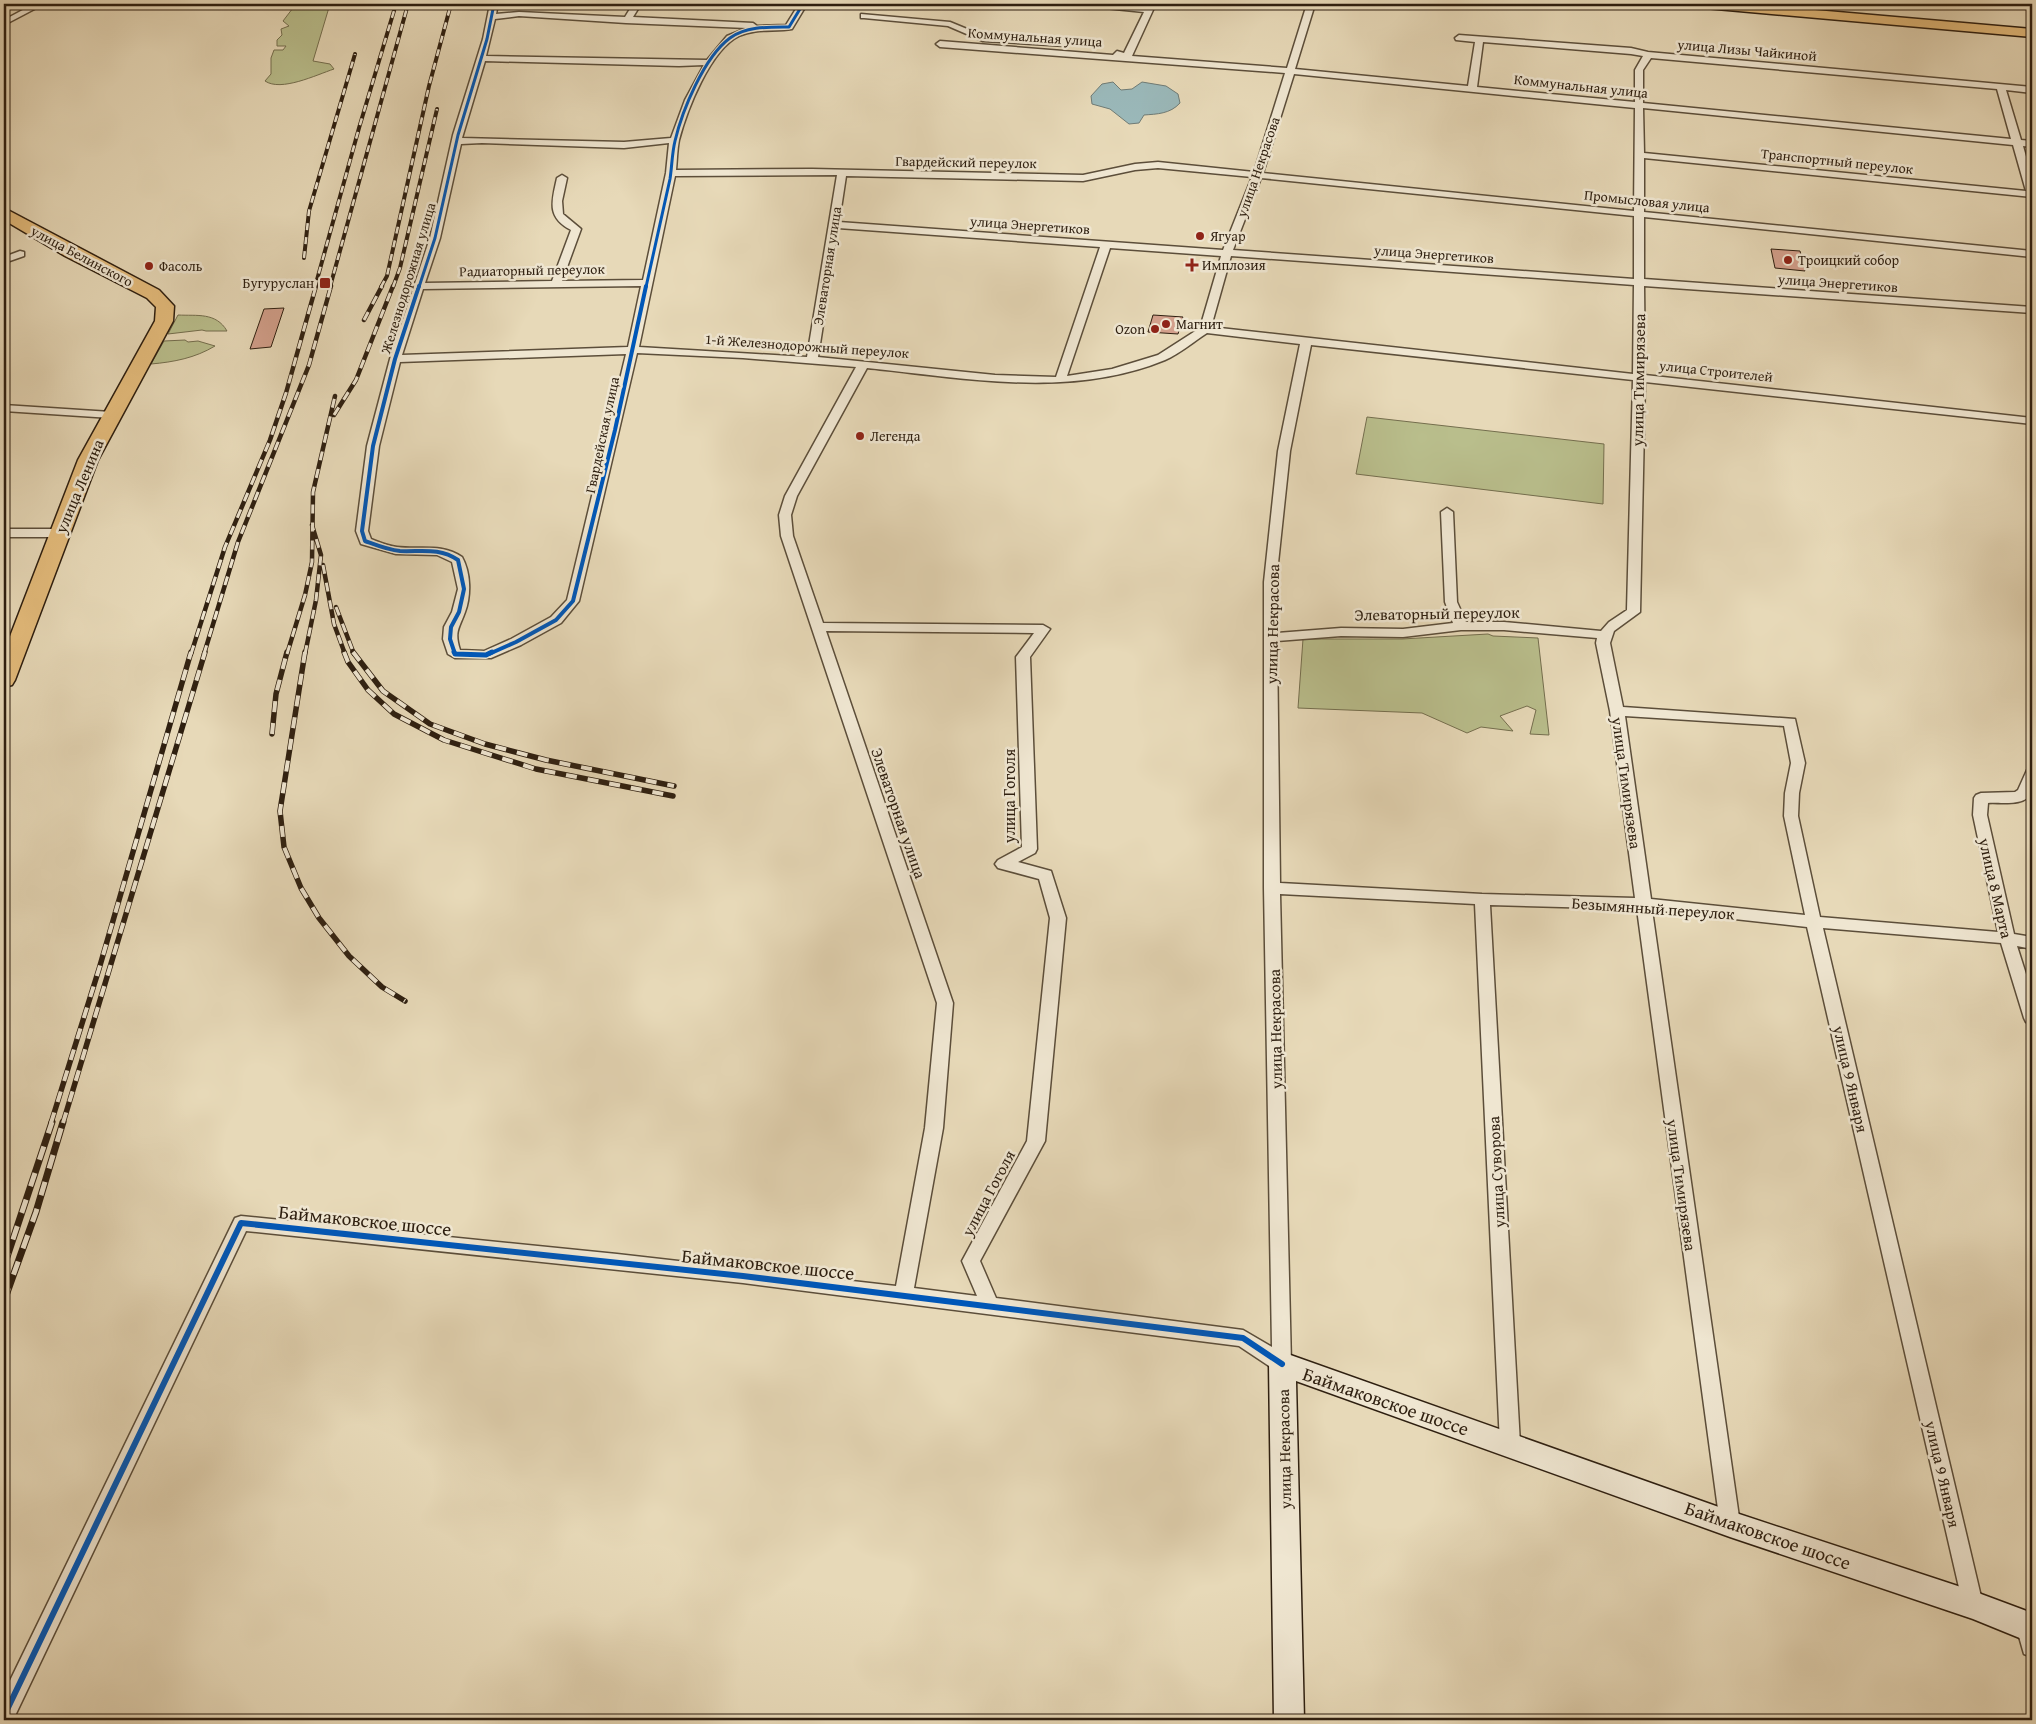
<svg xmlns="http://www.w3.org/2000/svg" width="2036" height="1724" viewBox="0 0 2036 1724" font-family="'Gentium Book Plus',serif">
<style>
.green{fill:#b9be8c;stroke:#746e4e}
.water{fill:#9ab8b9;stroke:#6f7b75}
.building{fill:#d3a08c;stroke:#2e1f10}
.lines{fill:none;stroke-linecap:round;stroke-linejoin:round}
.minor-casing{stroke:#5c4e3a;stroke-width:3}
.secondary-casing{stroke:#2e1f10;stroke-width:3}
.primary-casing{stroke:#2e1f10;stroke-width:3}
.minor{fill:#efe6d1;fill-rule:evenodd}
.secondary{fill:#efe6d1;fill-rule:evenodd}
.primary{fill:#e4bc7c;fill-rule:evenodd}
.rail-far3-casing{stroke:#2e1f10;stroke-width:4}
.rail-far2-casing{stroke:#2e1f10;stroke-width:4.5}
.rail-far1-casing{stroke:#2e1f10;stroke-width:5.5}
.rail-casing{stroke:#2e1f10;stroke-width:7}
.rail-far3{stroke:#efe6d1;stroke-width:2.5;stroke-dasharray:7;stroke-linecap:butt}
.rail-far2{stroke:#efe6d1;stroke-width:3;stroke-dasharray:9;stroke-linecap:butt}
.rail-far1{stroke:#efe6d1;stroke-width:4;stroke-dasharray:11;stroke-linecap:butt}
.rail{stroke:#efe6d1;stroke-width:5;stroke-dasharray:14;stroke-linecap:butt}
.cycleway-far3-casing{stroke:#efe6d1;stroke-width:5}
.cycleway-far2-casing{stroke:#efe6d1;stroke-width:6}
.cycleway-far1-casing{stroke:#efe6d1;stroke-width:8}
.cycleway-casing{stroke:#efe6d1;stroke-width:9}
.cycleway-far3{stroke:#0057b8;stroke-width:3}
.cycleway-far2{stroke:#0057b8;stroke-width:4}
.cycleway-far1{stroke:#0057b8;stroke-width:5}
.cycleway{stroke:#0057b8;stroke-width:6}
.poi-dot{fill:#8f2418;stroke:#efe6d1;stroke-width:2}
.labels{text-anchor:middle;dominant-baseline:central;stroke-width:5;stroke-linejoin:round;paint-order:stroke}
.far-street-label{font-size:14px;fill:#2e1f10;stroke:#efe6d1}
.far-poi-label{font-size:14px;fill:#2e1f10;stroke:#efe6d1;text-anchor:start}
.street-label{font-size:16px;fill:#2e1f10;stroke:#efe6d1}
.near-street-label{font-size:19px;fill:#2e1f10;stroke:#efe6d1}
</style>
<rect width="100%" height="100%" fill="#e7d9b8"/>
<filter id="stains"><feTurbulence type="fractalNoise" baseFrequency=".004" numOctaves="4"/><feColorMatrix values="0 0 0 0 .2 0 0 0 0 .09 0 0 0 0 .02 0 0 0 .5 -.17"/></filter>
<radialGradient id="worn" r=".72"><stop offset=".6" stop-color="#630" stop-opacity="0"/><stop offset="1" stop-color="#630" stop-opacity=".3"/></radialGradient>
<path class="green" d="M296 4H330L313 61 330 64 334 69C316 75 281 92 265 81L271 74V58L274 50H283L286 46H277V40L282 35 281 29 289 26 283 21Z
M178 315C197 316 216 312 227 331H206L202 330 168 334Z
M185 340 188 342 198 341 215 346C195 358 174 362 151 364L164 341Z
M1367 417 1604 444 1603 504 1356 474Z
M1488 634 1493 636 1538 638 1549 735 1530 734 1536 710 1527 706 1500 716 1513 731 1481 727 1467 733 1422 713 1298 708 1303 639H1402Z"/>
<path class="water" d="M1113 82 1121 90 1132 89 1142 82 1166 86 1178 94 1180 103C1170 114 1157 114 1144 115L1139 123 1129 124 1110 109 1092 104 1091 96 1102 84Z"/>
<path class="building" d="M1771 249 1800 251 1805 271 1775 268Z
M284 308 271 347 250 349 264 309Z
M1153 315 1183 317 1178 334 1148 332Z"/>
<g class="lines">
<g class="minor-casing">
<path id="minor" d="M34 4H44L4 25V20Z
M490 4H498L496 14 519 12 625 17 633 4H641L633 17 753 23 757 26 786 25 799 4H807L792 29C774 32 756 28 739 36 710 50 687 110 679 140 677 150 677 160 676 170L812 169 1083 175 1135 164 1158 162 1254 172 1285 73 940 47 936 44 940 41 1113 55 1117 51 1124 53 1144 12 1085 6 1081 4H1109L1152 8 1153 10 1132 56 1287 68 1307 4H1315L1295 69 1468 86 1475 42 1456 40 1455 38 1459 35 1631 48 1648 52 2032 87V93L2006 90 2021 140 2032 141V147L2023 146 2032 178V197L1644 158V212L2032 251V257L1644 217V279L2032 307V313L1644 286 1645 375 2032 418V424L1645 382 1640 612 1614 631 1610 643 1623 707 1795 719 1805 763 1799 793 1798 816 1820 917 1998 932 1973 815 1974 798 1976 795 1981 793 2015 792 2018 790 2027 770 2032 768C2032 775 2034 785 2032 792 2026 807 2000 802 1988 803L1987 815 2014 934 2032 937V949L2017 946 2032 993V1024L2026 1022 2024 1018 2001 943 1823 928 1983 1605 1980 1612 1973 1615 1966 1612 1963 1605 1807 927 1652 910 1740 1524 1737 1531 1730 1534 1723 1531 1720 1524 1637 909 1490 905 1520 1444 1517 1450 1510 1453 1503 1450 1500 1444 1475 904 1280 894 1291 1364 1289 1370 1282 1372 1275 1370 1239 1346 743 1283 246 1231 13 1720H4V1693L235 1218 241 1216 617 1254 896 1286 925 1128 937 1003 781 536 779 515 785 496 856 367 743 358 637 353 579 601 561 623 521 645 491 658H455L448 654 443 639 444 627 452 612 458 589 452 562 437 555 396 554 361 544 356 531 367 446 390 359 430 238 453 135 483 39ZM519 16 626 23 747 28 727 36 707 60 486 56 495 19ZM1483 42 1631 54 1643 56 1635 70V102L1477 87ZM1651 58 1997 89 2011 139 1643 103V70ZM485 61 679 66 704 65 685 100 671 138 624 142 462 138ZM1294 74 1635 108 1634 211 1263 173ZM1643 108 2013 145 2026 191 1644 153ZM482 143 624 148 669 143 666 173 643 280 562 281 581 229 563 214 562 201 567 178 562 175 557 178C552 201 546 217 571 230L552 281 425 283 440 238 461 144ZM1158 168 1252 177 1223 250 839 222 846 176 1083 181 1135 170ZM837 175 807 357 639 347 675 176ZM1261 178 1634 216V279L1233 250ZM838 228 1100 247 1056 377 995 375 818 357ZM1110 248 1221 256 1200 328 1158 355 1112 369 1067 376ZM1231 256 1634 285 1633 374 1211 327ZM641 286 628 347 402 355 423 289ZM1207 333 1300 344 1278 451 1264 582V888L1272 1347 1243 1330 996 1298 980 1261 1045 1141 1066 918 1051 871 1018 862 1035 853 1037 849 1030 657 1050 629 1043 625 823 623 793 536 791 515 797 496 867 368C965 378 1070 399 1165 360 1179 354 1193 342 1207 333ZM1311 345 1633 380 1627 610 1609 622 1601 631 1504 622H1466L1457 602 1453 512 1447 508 1441 512 1445 602 1453 623 1403 629 1341 628 1277 633 1276 582 1290 451ZM626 354 567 600 551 617 511 639 484 651 460 650C454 631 459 629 465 612 471 596 471 573 462 557 441 543 421 550 397 547 388 546 379 542 371 539L368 531 379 446 400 362ZM1461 630H1504L1597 638 1596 643 1610 711 1635 898 1482 894 1280 883 1277 641 1341 636 1403 637ZM826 631 1034 633 1016 657 1022 847 998 860 995 864 998 868 1039 879 1050 918 1027 1141 962 1261 977 1296 914 1288 943 1128 953 1003ZM1625 716 1784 726 1791 763 1785 793 1784 816 1805 915 1651 899Z
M861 14 950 22 984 36 1066 40 1070 43 1066 46 983 41 948 26 864 18H861Z
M20 251 24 252V256L4 263V257Z
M4 405 111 412 117 415 111 418 4 411Z
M4 529H59L65 533 59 537H4Z
M2027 1616 2032 1618V1657L2024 1654 2016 1626 2020 1619Z"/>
</g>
<g class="secondary-casing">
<path id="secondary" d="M1282 1352 1730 1511 1973 1591 2032 1613V1643L1973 1619 1730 1537 1296 1381 1304 1720H1274L1269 1364 1272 1356Z"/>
</g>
<g class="primary-casing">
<path id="primary" d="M1698 4H1748L2032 29V37L1705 8Z
M4 208 159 290 174 306 173 321 98 460 15 680 12 685 4 687V652L78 460 155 321 156 307 147 298 65 256 4 220Z"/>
</g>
<use href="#minor" class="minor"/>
<use href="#secondary" class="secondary"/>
<use href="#primary" class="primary"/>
<g class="rail-far3-casing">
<path id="rail-far3" d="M304 258 309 211 355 54
M315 287 359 128 396 4
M330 287 408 4
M381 287 387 276 429 86 451 4
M393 287 400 268 437 109"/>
</g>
<g class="rail-far2-casing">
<path id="rail-far2" d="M364 320 382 286
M334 415 356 380 393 286
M323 565 334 624 345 654
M336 607 354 654
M191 654 225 547 270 440 286 393 316 286
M204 654 238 542 309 365 331 286
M287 654 305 595 312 562 313 492 335 396
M305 654 316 600 321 555 312 525"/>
</g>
<g class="rail-far1-casing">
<path id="rail-far1" d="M305 652 280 811 284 847 301 888 319 918 349 956 382 987 405 1001
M344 652 348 662 368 690 394 714 444 740 536 769 673 796
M353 652 383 691 430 724 485 744 546 760 674 786
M272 734 276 694 287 652
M51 1123 99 969 191 652
M63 1123 205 652"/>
</g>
<g class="rail-casing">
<path id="rail" d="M4 1266 52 1122
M4 1301 36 1212 63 1122"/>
</g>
<use href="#rail-far3" class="rail-far3"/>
<use href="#rail-far2" class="rail-far2"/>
<use href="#rail-far1" class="rail-far1"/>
<use href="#rail" class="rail"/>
<g class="cycleway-far3-casing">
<path id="cycleway-far3" d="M419 287 435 238 458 135 487 39 494 4
M646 287C654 251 662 215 670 179 672 166 672 153 675 141 682 111 704 57 730 38 746 26 770 27 789 27L803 4"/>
</g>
<g class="cycleway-far2-casing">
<path id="cycleway-far2" d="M419 286 395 359 373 446 362 531 365 541C376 545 388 550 400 551 421 552 439 547 458 560L464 589 459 612 451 627 450 639 455 654
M489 654 516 642 556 620 573 601 615 430 646 286"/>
</g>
<g class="cycleway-far1-casing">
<path id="cycleway-far1" d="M454 652 455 654 486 655 492 652"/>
</g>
<g class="cycleway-casing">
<path id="cycleway" d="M4 1716 241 1223 743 1276 1243 1338 1282 1364"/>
</g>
<use href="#cycleway-far3" class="cycleway-far3"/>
<use href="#cycleway-far2" class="cycleway-far2"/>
<use href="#cycleway-far1" class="cycleway-far1"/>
<use href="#cycleway" class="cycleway"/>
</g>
<g class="poi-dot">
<circle cx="1200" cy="236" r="5"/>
<circle cx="1788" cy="260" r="5"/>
<path d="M1189.5 257.5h5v5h5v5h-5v5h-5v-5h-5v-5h5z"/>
<circle cx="149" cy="266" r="5"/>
<rect x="319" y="277" width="12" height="12" rx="2.5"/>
<circle cx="1166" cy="324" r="5"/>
<circle cx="1155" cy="329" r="5"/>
<circle cx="860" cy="436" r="5"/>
</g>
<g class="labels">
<g class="far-street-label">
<text transform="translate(1035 37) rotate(4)">Коммунальная улица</text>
<text transform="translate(1747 50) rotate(5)">улица Лизы Чайкиной</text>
<text transform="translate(1581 86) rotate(6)">Коммунальная улица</text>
<text transform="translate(1837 161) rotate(6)">Транспортный переулок</text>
<text transform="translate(966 162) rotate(1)">Гвардейский переулок</text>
<text transform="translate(1258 167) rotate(-71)">улица Некрасова</text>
<text transform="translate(1647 201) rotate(6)">Промысловая улица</text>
<text transform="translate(1030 225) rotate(4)">улица Энергетиков</text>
<text transform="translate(1434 254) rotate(4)">улица Энергетиков</text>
<text transform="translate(82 256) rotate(28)">улица Белинского</text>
<text transform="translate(827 266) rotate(-81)">Элеваторная улица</text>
<text transform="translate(532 270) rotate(-1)">Радиаторный переулок</text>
<text transform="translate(408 278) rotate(-73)">Железнодорожная улица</text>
<text transform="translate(1838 283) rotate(4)">улица Энергетиков</text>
<text transform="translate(807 346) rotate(4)">1-й Железнодорожный переулок</text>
<text transform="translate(1716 371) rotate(6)">улица Строителей</text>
<text transform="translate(602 435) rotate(-78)">Гвардейская улица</text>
</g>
<g class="far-poi-label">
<text x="1210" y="236">Ягуар</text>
<text x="1798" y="260">Троицкий собор</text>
<text x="1202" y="265">Имплозия</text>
<text x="159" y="266">Фасоль</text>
<text x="314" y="283" text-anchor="end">Бугуруслан</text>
<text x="1176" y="324">Магнит</text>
<text x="1145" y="329" text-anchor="end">Ozon</text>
<text x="870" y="436">Легенда</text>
</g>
<g class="street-label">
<text transform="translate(1638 380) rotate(-89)">улица Тимирязева</text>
<text transform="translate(79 486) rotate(-67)">улица Ленина</text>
<text transform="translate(1437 613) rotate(-1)">Элеваторный переулок</text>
<text transform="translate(1272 624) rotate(-89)">улица Некрасова</text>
<text transform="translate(1627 783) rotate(82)">улица Тимирязева</text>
<text transform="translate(1009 796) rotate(-90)">улица Гоголя</text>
<text transform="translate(899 813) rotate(71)">Элеваторная улица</text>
<text transform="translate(1996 888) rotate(77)">улица 8 Марта</text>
<text transform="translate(1653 908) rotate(4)">Безымянный переулок</text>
<text transform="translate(1275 1029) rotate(-91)">улица Некрасова</text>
<text transform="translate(1851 1079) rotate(77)">улица 9 Января</text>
<text transform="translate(1496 1172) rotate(-93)">улица Суворова</text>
<text transform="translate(1682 1185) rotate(82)">улица Тимирязева</text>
<text transform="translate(988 1193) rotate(-62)">улица Гоголя</text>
<text transform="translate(1284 1449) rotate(-91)">улица Некрасова</text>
<text transform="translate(1943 1474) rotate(77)">улица 9 Января</text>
</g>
<g class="near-street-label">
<text transform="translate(365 1220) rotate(6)">Баймаковское шоссе</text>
<text transform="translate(768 1264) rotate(6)">Баймаковское шоссе</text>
<text transform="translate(1386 1401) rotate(19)">Баймаковское шоссе</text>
<text transform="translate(1768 1535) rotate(19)">Баймаковское шоссе</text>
</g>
</g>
<rect width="2036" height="1724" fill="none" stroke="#e7d9b8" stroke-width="20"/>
<rect x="5" y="5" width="2026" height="1714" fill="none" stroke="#2e1f10" stroke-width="2.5"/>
<rect x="10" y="10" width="2016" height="1704" fill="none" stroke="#2e1f10"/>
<rect width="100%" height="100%" filter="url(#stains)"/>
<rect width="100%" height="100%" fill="url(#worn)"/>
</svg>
